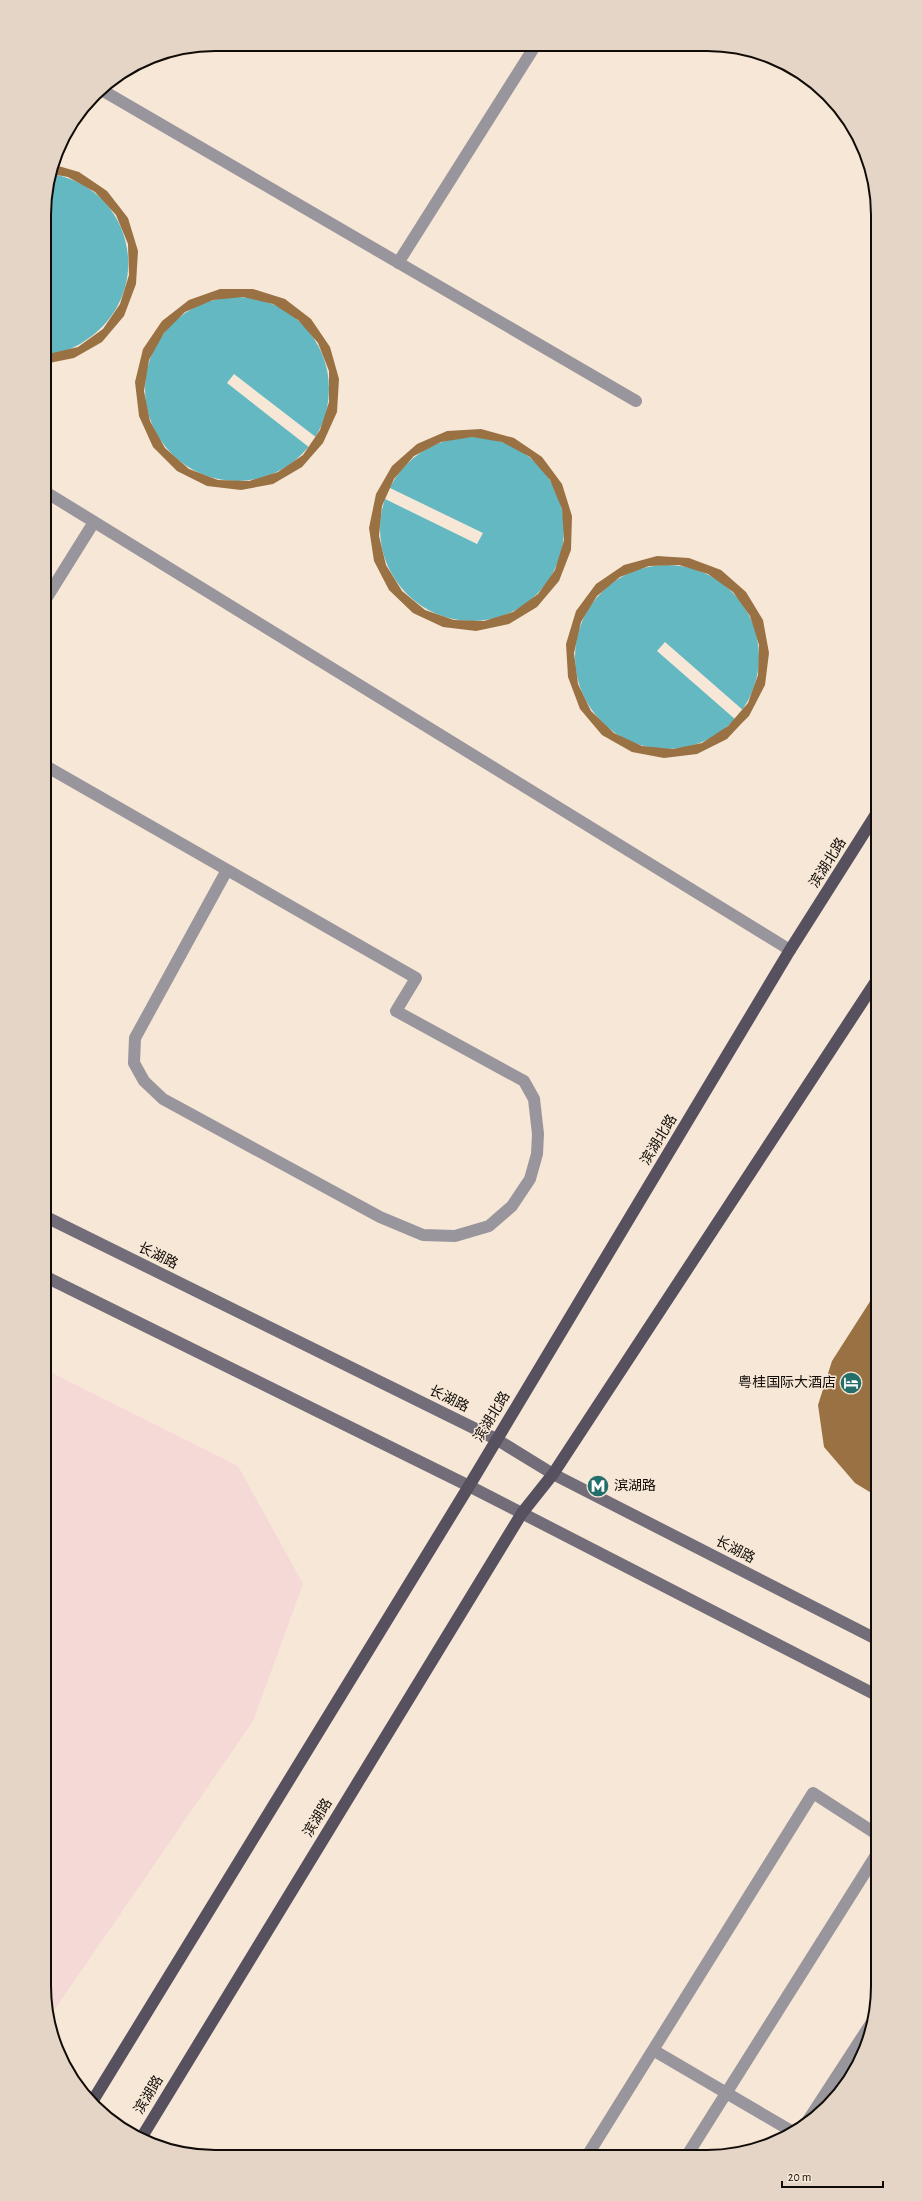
<svg xmlns="http://www.w3.org/2000/svg" width="922" height="2201" viewBox="0 0 922 2201" font-family="'Alegreya Sans','Noto Sans SC',sans-serif">
<style>
.commercial{fill:#f4d9d7}
.water{fill:#64b8c2}
.pier{fill:#f7e7d7}
.building{fill:#9a7142;fill-rule:evenodd}
.lines{fill:none;stroke-linecap:round;stroke-linejoin:round}
.lane{stroke:#99959d;stroke-width:12}
.secondary{stroke:#726d79;stroke-width:12}
.primary{stroke:#57515f;stroke-width:12}
.labels{text-anchor:middle;dominant-baseline:central;stroke-width:3;stroke-linejoin:round;paint-order:stroke}
.street-label{font-size:14px;fill:#110c07;stroke:#f7e7d7}
.poi-label{font-size:14px;fill:#110c07;stroke:#f7e7d7;text-anchor:end}
.rim{fill:none;stroke:#110c07;stroke-width:2}
</style>
<rect width="100%" height="100%" fill="#f7e7d7"/>
<path class="commercial" d="M44 1369 238 1466 303 1584 253 1721 48 2019 44 1986Z"/>
<path class="water" d="M52 174C133 188 156 290 89 338 77 347 60 355 44 355V204Z
M145 389a92 92 0 1 1 184 0a92 92 0 1 1-184 0Z
M380 529a92 92 0 1 1 184 0a92 92 0 1 1-184 0Z
M575 657a92 92 0 1 1 184 0a92 92 0 1 1-184 0Z"/>
<path class="pier" d="M234 374 317 438 310 448 227 383Z
M388 487 483 533 477 544 383 498Z
M665 642 744 711 736 720 657 651Z"/>
<path class="building" d="M55 165 79 172 107 191 128 218 138 251 136 284 124 316 102 342 74 358 44 364V355L78 347 103 329 120 304 129 275 128 244 116 215 95 192 68 177 52 174Z
M220 289H253L285 299 311 319 330 347 339 379 337 412 323 443 302 467 273 484 241 490 207 486 177 471 153 447 139 416 135 382 143 349 162 321 189 300ZM243 297 273 304 298 320 318 343 329 371V402L320 430 303 455 278 472 249 481 218 480 189 469 165 448 150 421 144 391 149 360 164 333 185 312 213 300Z
M481 429 514 438 542 457 562 484 572 516 571 550 559 581 537 607 509 624 476 631 443 627 413 613 389 590 374 561 369 528 376 494 392 466 417 444 447 431ZM472 437 502 442 530 457 550 480 562 509 564 540 555 570 538 594 513 612 484 621 454 620 425 610 402 591 386 565 379 536 382 506 394 479 414 456 441 442Z
M657 556 689 558 721 570 746 592 763 620 769 653 765 685 749 716 741 724 727 739 697 754 664 758 632 752 602 735 580 709 568 677 566 644 576 611 596 584 624 565ZM679 565 708 574 733 592 750 616 759 645 758 675 748 703 728 726 702 743 673 749 642 746 614 733 591 711 578 684 574 653 581 622 597 596 620 577 649 566Z
M878 1289V1497L855 1483 824 1447 818 1405 832 1361Z"/>
<g class="lines">
<path class="lane" d="M100 89 636 401
M398 263 535 46
M44 491 790 950
M44 602 94 522
M44 765 416 978 396 1011 524 1081 534 1099 538 1134 537 1154 530 1179 512 1206 489 1226 455 1236 423 1235 380 1217 163 1099 144 1081 134 1063 135 1038 227 870
M653 2050 793 2132
M805 2125 872 2022
M587 2156 813 1793 878 1835
M686 2157 878 1852"/>
<path class="secondary" d="M44 1216 496 1439 553 1474 878 1640
M44 1276 469 1486 878 1696"/>
<path class="primary" d="M92 2102 469 1486 790 950 878 811
M140 2140 522 1513 553 1474 878 978"/>
</g>
<defs>
<g id="hotel-disc" transform="scale(1.15)"><circle r="9.5" fill="#256f6a" stroke="#f7e7d7"/><path d="M-6-4.5h1.5V1H6V5H4.5V3h-9V5H-6ZM-4 0a1.8 1.8 0 1 1 3.6 0ZM.5 0V-2.5h3Q6-2.5 6 0Z" fill="#fff"/></g>
<g id="metro-disc" transform="scale(1.15)"><circle r="9.5" fill="#256f6a" stroke="#f7e7d7"/><path d="M-5.5 5V-5H-3L0 0L3-5H5.5V5H3V-.5L0 4L-3-.5V5Z" fill="#fff"/></g>
</defs>
<g fill-rule="evenodd">
<use href="#hotel-disc" x="851" y="1383"/>
<use href="#metro-disc" x="598" y="1486"/>
</g>
<g class="labels">
<g class="street-label">
<text transform="translate(828 863) rotate(-58)">滨湖北路</text>
<text transform="translate(659 1140) rotate(-59)">滨湖北路</text>
<text transform="translate(158 1256) rotate(26)">长湖路</text>
<text transform="translate(449 1399) rotate(26)">长湖路</text>
<text transform="translate(492 1417) rotate(-59)">滨湖北路</text>
<text transform="translate(735 1550) rotate(27)">长湖路</text>
<text transform="translate(318 1818) rotate(-59)">滨湖路</text>
<text transform="translate(149 2095) rotate(-59)">滨湖路</text>
</g>
<g class="poi-label">
<text x="836" y="1383">粤桂国际大酒店</text>
<text x="614" y="1486" text-anchor="start">滨湖路</text>
</g>
</g>
<path d="M0 0H922V2201H0ZM215 51H707A164 164 0 0 1 871 215V1986A164 164 0 0 1 707 2150H215A164 164 0 0 1 51 1986V215A164 164 0 0 1 215 51Z" fill="#e5d5c6" fill-rule="evenodd"/>
<path class="rim" d="M215 51H707A164 164 0 0 1 871 215V1986A164 164 0 0 1 707 2150H215A164 164 0 0 1 51 1986V215A164 164 0 0 1 215 51Z"/>
<path d="M782 2181v6h101v-6" fill="none" stroke="#110c07" stroke-width="2"/>
<text x="788" y="2181" font-size="12" fill="#110c07" stroke="#f7e7d7" stroke-width="3" paint-order="stroke">20 m</text>
</svg>
